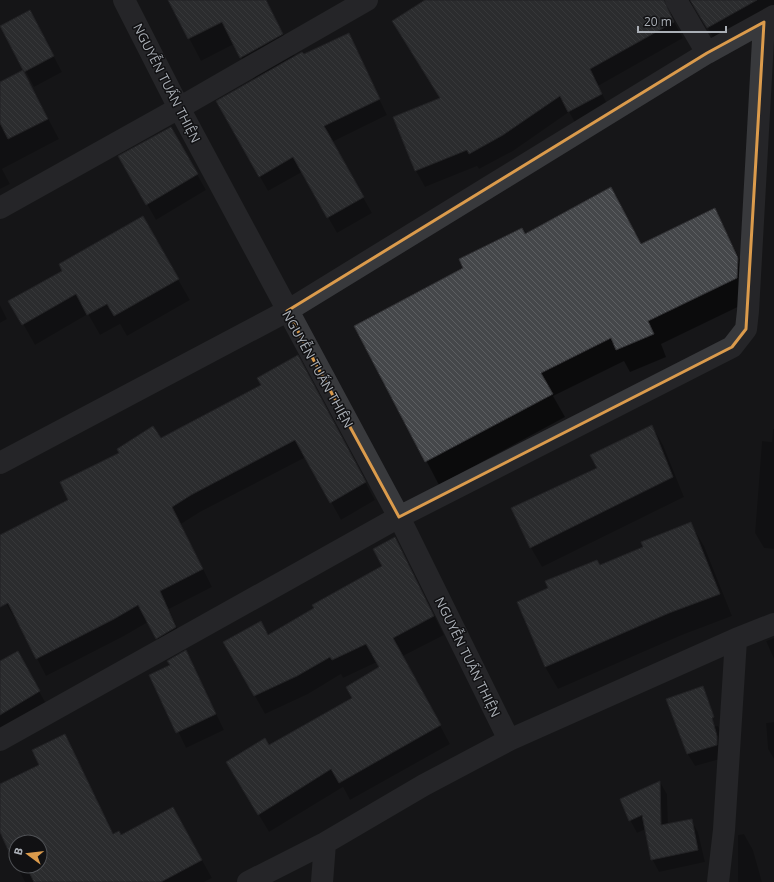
<svg xmlns="http://www.w3.org/2000/svg" width="774" height="882" viewBox="0 0 774 882" font-family="'Open Sans',sans-serif">
<style>
.shadow{fill:#0007}
.building{fill:url(#building-back-hatch);stroke:#313134}
.lines{fill:none;stroke-linecap:round;stroke-linejoin:round}
.minor{stroke:#38393c;stroke-width:22}
.marked{fill:none;stroke:#db9b4c;stroke-width:3;stroke-linejoin:round}
.labels{text-anchor:middle;dominant-baseline:central;stroke-width:3;stroke-linejoin:round;paint-order:stroke}
.street-label{font-size:13px;fill:#aaafb6;stroke:#111113}
</style>
<defs>
<pattern id="building-back-hatch" width="6" height="6" patternUnits="userSpaceOnUse"><rect width="6" height="6" fill="#45474a"/><path d="M-1 5l2 2M0 0l6 6M5-1l2 2" fill="none" stroke="#5d5f62"/></pattern>
</defs>
<rect width="100%" height="100%" fill="#161618"/>
<path class="shadow" d="M169 0H266L295 57 303 56 348 34 387 115 332 142 372 213 337 233 302 172 268 191 217 102 254 80 234 44 201 61Z
M427 0H774V12L717 44 697 10 692 5 685 3 674 11 672 18 683 38 598 86 611 111 578 128 569 112 513 151 479 169 477 166 425 187 416 171 441 99Z
M30 11 62 72 34 87 2 26Z
M0 83 34 92 59 139 2 169 10 184 0 189Z
M171 128 206 190 156 220 120 157Z
M611 189 642 245 714 209 751 281 750 301 661 344 666 357 630 372 624 361 553 396 565 417 439 485 356 326Z
M142 217 190 300 127 336 120 324 100 335 88 314 35 345 10 301 64 271Z
M0 305 7 319 0 323Z
M307 374 375 500 341 520 306 457 200 512 181 524 212 587 169 609 185 645 166 655 148 622 124 636 46 676 17 620 16 621 0 593V536L69 500 160 439Z
M652 426 663 445 684 497 542 567 531 548 598 469Z
M773 429H774V549L764 548 755 533 762 441 772 442Z
M691 524 704 546 732 616 682 635 558 689 545 667 518 602 644 547Z
M395 538 444 635 403 656 450 744 350 800 343 787 269 832 238 780 269 747 353 698 380 668 377 662 343 678 341 674 308 694 265 714 225 643 268 636 383 566Z
M774 638V659L766 641Z
M186 651 224 730 186 748 151 675 171 666Z
M17 652 48 707 0 735V662Z
M774 722V759L768 749 766 723Z
M718 726 725 739 724 758 695 766 687 753 679 730Z
M64 736 114 835 121 836 183 826 212 878 204 882H25L17 866H40V842H16V864L0 830V785L41 765Z
M660 782 667 794 668 825 691 820 698 832 705 862 659 872 652 859 646 829 637 833 630 820Z
M744 834 753 850 762 882H738V835Z"/>
<path class="building" d="M168 0H266L283 34 240 58 222 22 188 39Z
M425 0H664L674 22 590 69 602 94 568 112 560 96 503 135 469 154 467 150 415 171 393 117 440 98 392 21Z
M690 0H757L707 28Z
M30 10 54 56 24 72 0 26Z
M349 33 380 99 324 126 364 197 327 218 293 157 259 177 216 101 302 52 304 54Z
M23 70 48 119 8 139 0 123V82Z
M171 127 198 174 146 205 118 156Z
M611 187 641 244 715 208 738 258 737 278 648 321 654 334 616 350 611 338 541 373 553 394 425 462 354 326 463 268 459 259 522 228 525 234Z
M143 216 179 279 114 316 107 304 87 315 76 294 22 325 8 301 62 271 59 264Z
M298 355 366 482 330 503 295 440 191 495 172 507 203 569 160 591 176 627 156 639 138 605 114 619 36 659 8 603 0 607V535L68 500 60 482 119 453 117 449 153 426 161 438 261 385 257 378Z
M652 425 673 477 530 548 511 508 597 468 590 455Z
M691 522 720 594 669 613 545 667 517 602 548 588 545 581 597 560 600 565 643 547 641 542Z
M395 537 434 616 393 638 441 725 339 783 331 769 258 815 226 762 265 738 269 745 352 698 346 687 379 667 366 644 332 660 330 657 297 676 254 696 223 642 261 621 268 635 314 608 312 605 382 566 373 549Z
M186 650 216 714 176 733 149 675 170 665 167 661Z
M18 651 40 691 0 715V661Z
M703 686 714 717 712 718 717 736V745L687 754 666 699Z
M65 734 113 834 119 831 121 835 173 807 202 860 161 882H34L26 866H40V842H16V849L9 852 0 832V784L39 765 32 750Z
M660 781 661 825 692 819 698 850 651 860 642 815 629 821 620 799Z"/>
<g class="lines">
<path class="minor" d="M124 0 179 108 399 517 509 740
M676 0 707 53
M0 208 179 108 367 0
M0 463 287 311 707 53 774 16
M0 740 399 517 732 347 746 329 748 311 764 22
M248 882 325 843 424 785 509 740 736 639 774 624
M322 882 325 843
M718 882 724 830 736 639"/>
</g>
<path d="M0 0H774V882H0ZM764 22 746 329 732 347 399 517 287 311 707 53Z" fill="#161618" fill-opacity=".55" fill-rule="evenodd"/>
<path class="marked" d="M764 22 746 329 732 347 399 517 287 311 707 53Z"/>
<g class="labels">
<g class="street-label">
<text transform="translate(167 83) rotate(63)">NGUYỄN TUẤN THIỆN</text>
<text transform="translate(318 369) rotate(61)">NGUYỄN TUẤN THIỆN</text>
<text transform="translate(468 657) rotate(64)">NGUYỄN TUẤN THIỆN</text>
</g>
</g>
<g transform="translate(28 854) rotate(285)"><circle r="19" fill="#111113" stroke="#4e5054"/>
<path d="M0-3L7 15L0 10L-7 15Z" fill="#db9b4c"/>
<text y="-6" font-size="11" font-weight="bold" text-anchor="middle" fill="#aaafb6">B</text>
</g>
<path d="M638 26v6h88v-6" fill="none" stroke="#aaafb6" stroke-width="2"/>
<text x="644" y="26" font-size="12" fill="#aaafb6" stroke="#111113" stroke-width="3" paint-order="stroke">20 m</text>
</svg>
